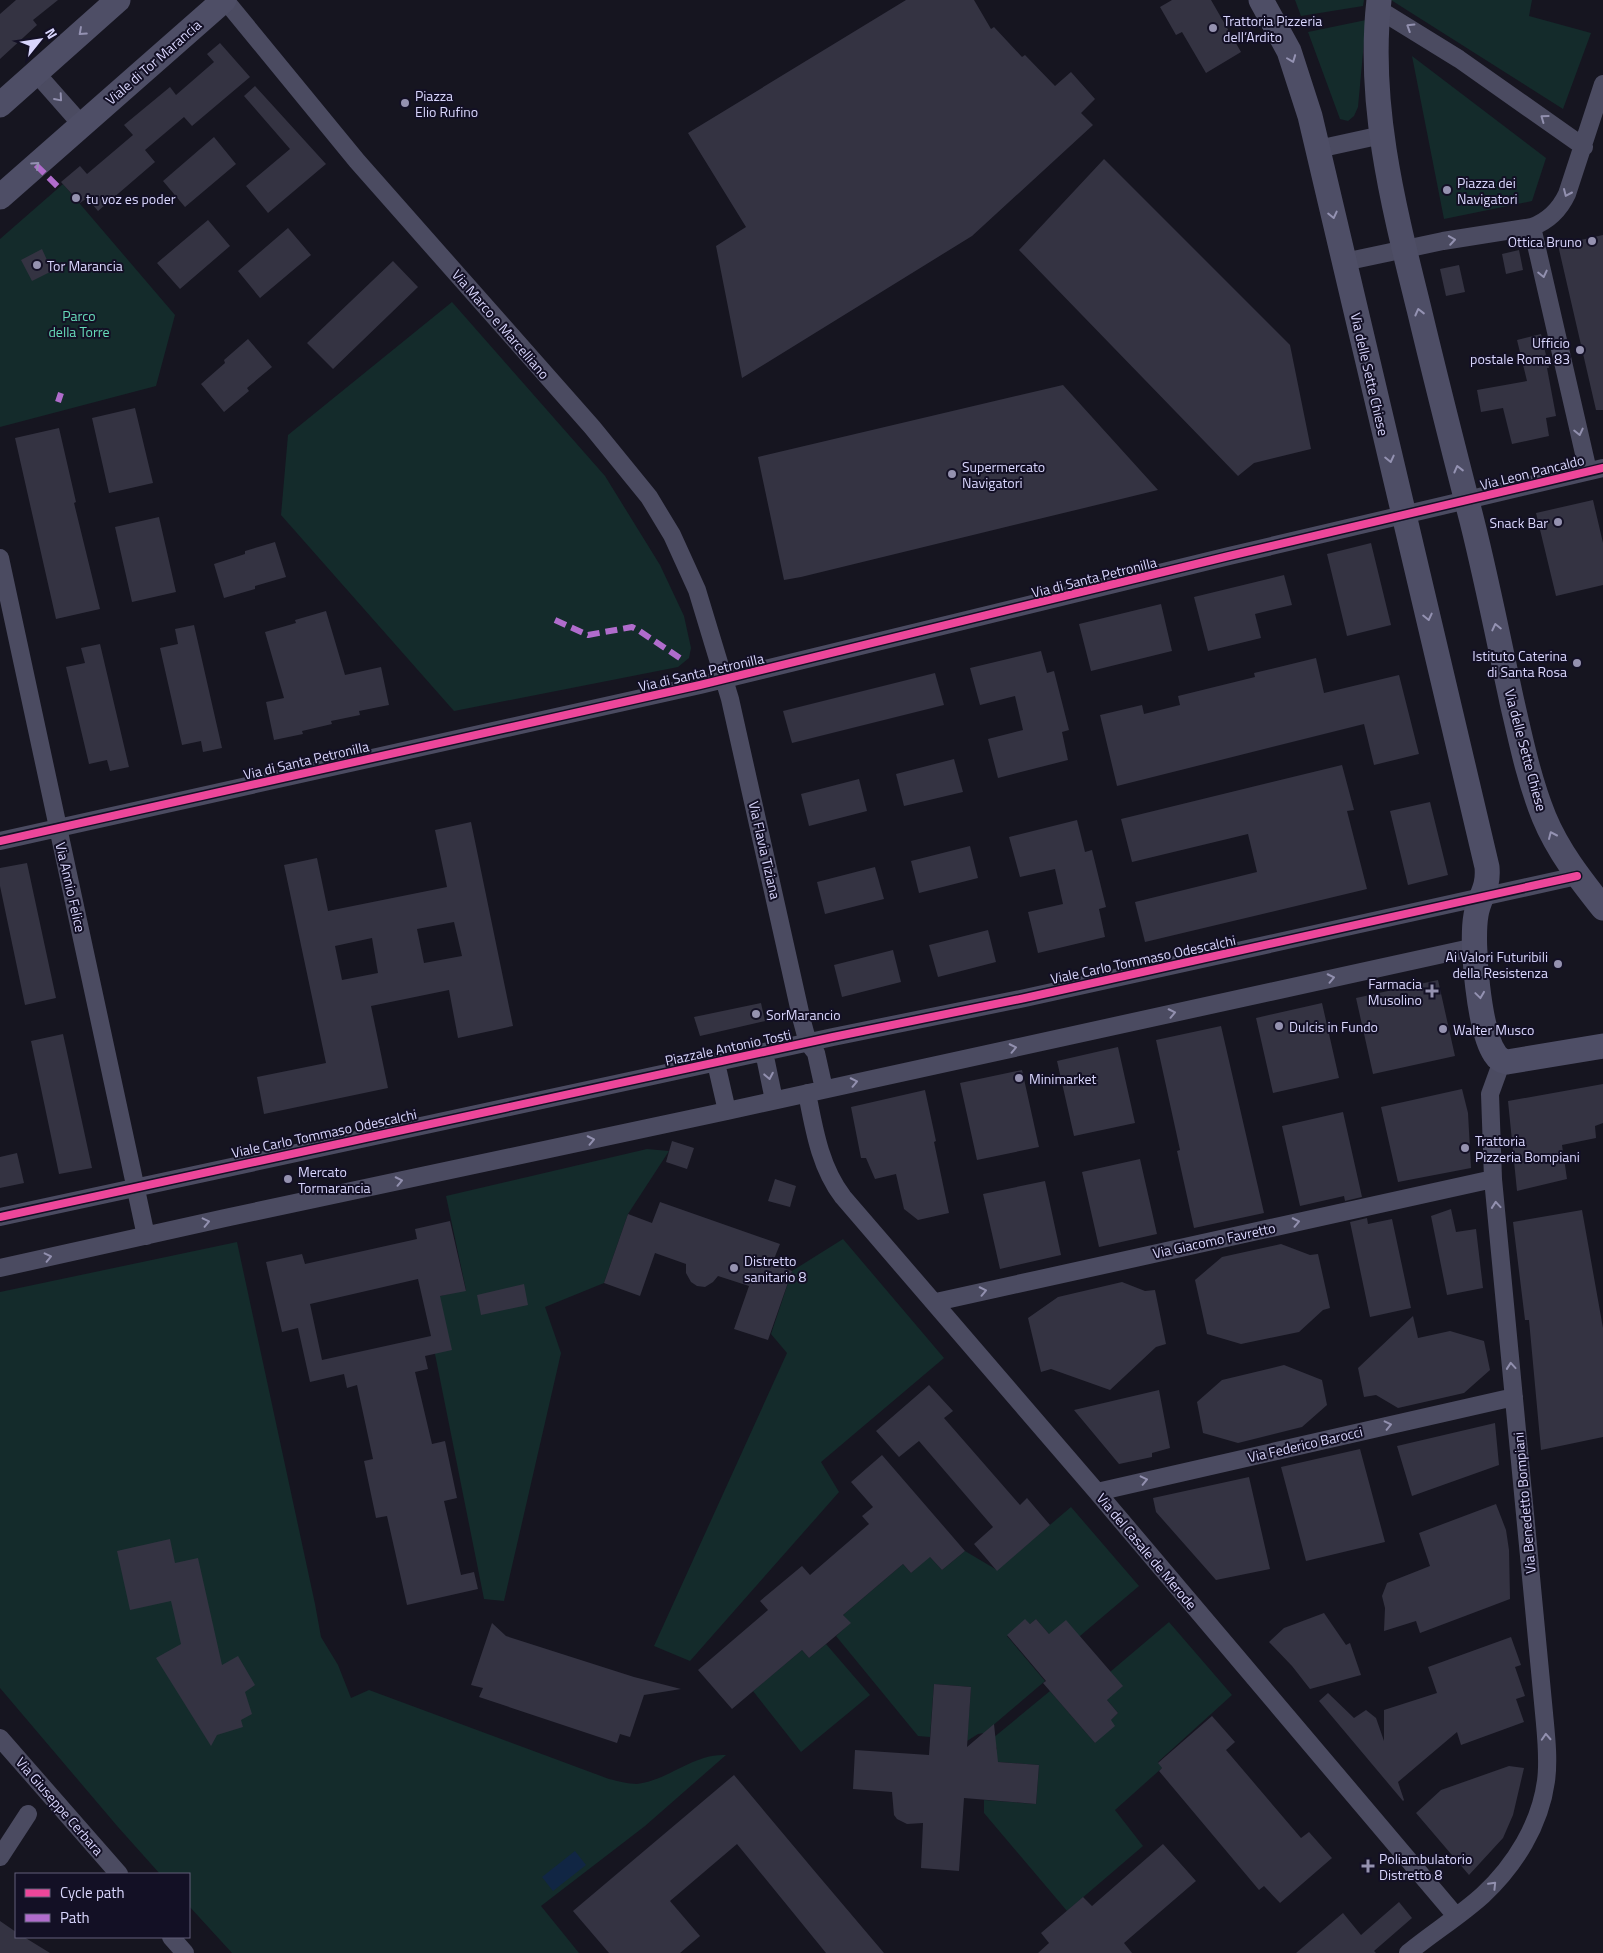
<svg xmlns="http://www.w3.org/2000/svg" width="1603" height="1953" viewBox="0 0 1603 1953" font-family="'Titillium Web',sans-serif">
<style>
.green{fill:#142b2b}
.water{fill:#112644}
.building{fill:#343342;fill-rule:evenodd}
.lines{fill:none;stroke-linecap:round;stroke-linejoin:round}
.street{stroke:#4b4b61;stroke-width:18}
.secondary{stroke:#4e4e66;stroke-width:25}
.quiet{stroke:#b06ccc;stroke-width:6;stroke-dasharray:12 6;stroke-linecap:butt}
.cycleway-casing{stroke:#131025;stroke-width:11}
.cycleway{stroke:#ed469a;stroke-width:8}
.oneway{stroke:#9290af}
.oneway2{stroke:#9492b2}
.poi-dot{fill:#9592b0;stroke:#131025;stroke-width:2}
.labels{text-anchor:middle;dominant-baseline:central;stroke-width:4;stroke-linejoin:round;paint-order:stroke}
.poi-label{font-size:14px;fill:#d9d6fd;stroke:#131025;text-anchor:start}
.street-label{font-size:14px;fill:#d9d6fd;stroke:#131025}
.park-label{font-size:14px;fill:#66dab8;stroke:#131025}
</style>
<rect width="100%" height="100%" fill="#161520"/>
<path class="green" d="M1295 0H1364L1363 6 1301 16Z
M1391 0H1532L1529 16 1591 33 1563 109Z
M1366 20 1358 107 1354 116 1348 121 1340 119 1308 32Z
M1412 56 1546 158 1532 201 1444 219Z
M63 184 175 315 156 386 0 427V239Z
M452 302 605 476 660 565 684 616 691 648 689 658 678 667 454 711 281 515 288 435Z
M647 1149 669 1151 628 1214 604 1283 545 1307 561 1353 504 1601 484 1599 435 1354 440 1296 466 1290 446 1196Z
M843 1239 944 1358 821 1462 839 1492 690 1661 654 1646 787 1353 771 1334 792 1271Z
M237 1242 315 1604 321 1637 338 1665 351 1698 369 1690 609 1779C618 1781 628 1784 637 1784 669 1780 694 1753 726 1755L645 1826 541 1906 579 1953H232L189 1906V1874H160L118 1827 0 1688V1292Z
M1071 1507 1139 1586 1080 1636 1049 1634 1036 1619 1030 1624 1025 1620 1007 1636 1045 1681 984 1733 978 1734 967 1741 971 1687 934 1684 930 1737 918 1736 836 1636 850 1623 843 1615 903 1564 911 1573 929 1556 942 1570 965 1551 997 1570Z
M1169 1622 1232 1695 1158 1762 1162 1768 1115 1810 1143 1846 1067 1911 984 1813V1800L1036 1804 1039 1765 987 1761 997 1749 993 1738 1050 1691 1095 1743 1111 1720 1118 1713 1107 1700 1110 1672Z
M826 1644 870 1695 801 1752 753 1691 802 1650 809 1658Z"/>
<path class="water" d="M575 1851 586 1865 553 1891 542 1877Z"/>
<path class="building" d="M16 0H58L33 20 37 25 0 59V14Z
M906 0H974L991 29 994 27 1022 57 1025 55 1055 86 1071 72 1095 99 1081 113 1093 125 972 236 742 378 716 246 746 227 688 133Z
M1172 0H1211L1241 52 1206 73 1182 32 1176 35 1160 7Z
M220 43 250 77 192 126 184 117 145 150 155 162 98 211 87 198 80 203 61 182 80 166 87 174 133 135 124 125 170 87 176 95 214 62 207 54Z
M255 86 326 164 268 213 246 186 290 149 244 96Z
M214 137 236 164 185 207 163 181Z
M1104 159 1290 345 1311 449 1254 463 1238 476 1019 250Z
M208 220 230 246 180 289 157 263Z
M288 228 311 255 260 298 238 271Z
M1603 235V410H1596L1558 245Z
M42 249 52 271 32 281 21 260Z
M1519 250 1523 270 1506 274 1502 254Z
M393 261 418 287 333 369 307 343Z
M1459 265 1465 292 1446 296 1440 269Z
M1541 334 1549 368H1547L1556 416 1546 418 1549 436 1512 444 1503 408 1481 412 1477 390 1527 381 1517 340Z
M248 339 272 367 247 388 249 391 224 412 201 384 225 363 224 360Z
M1063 385 1158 490 801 577 784 580 758 457Z
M135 408 153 483 109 493 92 418Z
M59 428 76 502 74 503 100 609 56 619 15 438Z
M1593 500 1603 543V585L1556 596 1536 513Z
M159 517 176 592 132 602 115 527Z
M275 542 286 577 255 586V589L224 598 214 564 245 554V551Z
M1371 543 1391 625 1347 636 1327 554Z
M1284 575 1292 605 1255 614 1261 638 1208 651 1194 597Z
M1161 604 1172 651 1091 671 1079 624Z
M326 611 345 675 381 667 389 705 359 711 360 715 331 721 332 724 302 731 303 734 274 740 266 702 284 698 265 632 296 623 295 620Z
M194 625 222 748 203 752 201 741 182 745 160 648 178 644 175 629Z
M100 644 129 767 110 771 107 760 89 764 66 667 85 663 81 648Z
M1041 651 1047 673 1054 671 1069 730 1062 732 1068 760 998 778 988 739 1023 730 1015 696 980 705 970 668Z
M1316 658 1324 693 1399 675 1419 754 1374 765 1364 724 1117 786 1100 715 1142 705 1144 714 1180 705 1178 696 1255 677 1254 673Z
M935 673 944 705 792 743 783 711Z
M954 759 963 792 904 806 896 774Z
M1342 765 1354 810 1347 811 1367 889 1145 942 1135 902 1257 872 1248 834 1132 862 1121 819Z
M859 779 867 811 809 826 801 794Z
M1430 802 1448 875 1408 885 1390 811Z
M1077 820 1085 852 1092 850 1106 907 1099 909 1105 937 1038 953 1028 912 1063 904 1055 869 1020 877 1009 837Z
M471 822 513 1026 458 1038 449 990 371 1006 388 1088 264 1114 257 1077 326 1063 284 865 317 858 328 911 447 887 435 830ZM454 922 462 956 424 963 417 929ZM372 938 378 973 342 980 335 946Z
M970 846 978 878 919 893 911 861Z
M27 863 56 998 25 1005 0 886V868Z
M875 867 884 899 825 914 817 882Z
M988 930 996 962 938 977 929 945Z
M893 950 901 982 842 997 834 965Z
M1438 980 1455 1056 1373 1074 1356 998Z
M761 1003 765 1021 700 1036 694 1017Z
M1322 1003 1339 1078 1273 1093 1256 1018Z
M1221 1026 1264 1213 1194 1228 1177 1151 1180 1150 1156 1040Z
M63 1034 92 1168 59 1174 31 1041Z
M1118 1047 1135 1123 1074 1136 1057 1061Z
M1022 1070 1039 1147 977 1160 960 1083Z
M1603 1084V1123L1595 1126 1596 1138 1562 1145 1567 1179 1517 1191 1508 1101Z
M1462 1089 1468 1113 1471 1168 1398 1182 1381 1107Z
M925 1090 936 1141 934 1142 949 1213 918 1220 904 1209 896 1174 875 1179 866 1158H861L851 1107Z
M1343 1112 1362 1197 1345 1201 1344 1196 1300 1206 1282 1126Z
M672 1141 694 1148 687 1169 666 1162Z
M17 1153 24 1183 0 1188V1157Z
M1140 1159 1157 1234 1099 1247 1082 1172Z
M775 1179 796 1186 790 1207 768 1201Z
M1045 1181 1061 1255 1000 1269 983 1194Z
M660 1202 780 1244 772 1264 792 1271 768 1340 734 1329 749 1286 718 1276 713 1282 705 1287 697 1286 691 1282 686 1273V1264L655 1253 640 1296 604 1283 628 1214 652 1223Z
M1451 1209 1456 1232 1476 1229 1483 1288 1447 1295 1431 1216Z
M1582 1210 1603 1328V1437L1541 1450 1529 1320H1525L1513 1222Z
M1367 1218 1368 1224 1392 1219 1411 1308 1370 1317 1350 1222Z
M450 1221 466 1291 440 1296 452 1350 425 1356 428 1369 415 1372 432 1444 445 1441 457 1498 444 1501 461 1575 474 1572 478 1589 407 1605 387 1516 376 1518 364 1461 373 1459 357 1385 347 1388 344 1374 310 1382 298 1328 282 1332 266 1262 302 1254 305 1264 417 1239 415 1229ZM418 1279 431 1336 322 1360 310 1304Z
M1281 1244 1310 1255 1318 1254 1330 1308 1323 1310 1299 1332 1241 1344 1207 1334 1195 1280 1222 1257Z
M1122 1282 1145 1291 1155 1290 1166 1344 1156 1347 1110 1390 1051 1369 1041 1372 1028 1318 1058 1297Z
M524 1284 528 1305 481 1315 477 1295Z
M1413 1316 1418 1338 1450 1331 1484 1341 1490 1370 1464 1393 1398 1408 1376 1395 1364 1397 1358 1368Z
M1284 1365 1322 1380 1327 1405 1302 1427 1238 1443 1203 1433 1197 1402 1222 1380Z
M929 1385 953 1411 944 1418 1020 1505 1027 1498 1050 1525 997 1571 974 1544 993 1527 919 1441 899 1457 876 1431Z
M1159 1390 1170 1448 1152 1453V1457L1119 1464 1074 1410Z
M1495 1423 1499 1465 1412 1496 1397 1446Z
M1360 1449 1385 1542 1306 1561 1281 1467Z
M882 1455 965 1551 942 1570 930 1557 911 1573 903 1564 843 1615 851 1623 826 1644 809 1658 802 1650 732 1709 698 1670 768 1610 760 1601 802 1566 810 1575 869 1524 862 1516 873 1507 851 1482Z
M1249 1477 1270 1569 1216 1580 1156 1512 1153 1498Z
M1496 1504 1506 1530 1509 1550 1510 1599 1420 1633 1416 1621 1384 1631 1385 1608 1382 1596 1387 1583 1430 1566 1419 1533Z
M170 1539 175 1563 198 1558 222 1665 238 1656 255 1685 245 1692 252 1714 241 1720 243 1727 217 1735 211 1746 156 1658 181 1644 171 1601 130 1610 117 1551Z
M1324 1613 1346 1645 1350 1643 1361 1675 1310 1689 1292 1666 1269 1642 1284 1628Z
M1025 1619 1030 1624 1036 1619 1049 1634 1066 1620 1123 1686 1107 1700 1118 1713 1111 1720 1115 1726 1095 1743 1043 1683 1046 1681 1007 1635Z
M492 1623 506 1636 634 1677 681 1689 644 1695 630 1737 620 1734 617 1743 479 1697 483 1688 471 1685Z
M1511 1637 1521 1665 1515 1667 1525 1696 1516 1699 1524 1722 1461 1745 1457 1732 1398 1782 1404 1800 1403 1801 1319 1701 1328 1693 1354 1718 1366 1710 1376 1718 1384 1741V1710L1437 1693 1428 1667Z
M934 1684 971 1687 967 1747 994 1724 998 1762 1039 1765 1036 1804 964 1798 959 1871 921 1868 923 1823 907 1824 897 1819 894 1815 892 1792 853 1789 855 1750 929 1755Z
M1212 1716 1235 1742 1226 1750 1301 1838 1309 1832 1332 1858 1280 1903 1264 1886 1259 1890 1159 1771 1162 1768 1158 1763Z
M1509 1766 1524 1768 1513 1815 1503 1838 1469 1875 1416 1813 1441 1790Z
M734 1775 817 1874 884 1953H826L737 1844 670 1901 700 1936 680 1953H609L573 1911Z
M1163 1844 1196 1881 1124 1943 1132 1953H1038L1049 1943 1041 1933 1083 1897 1092 1906Z
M1399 1902 1412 1918 1374 1951 1376 1953H1296L1343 1913 1361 1935Z
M0 1921 16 1932V1937H24L50 1953H0Z"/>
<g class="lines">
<path class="street" d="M225 0 357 161 592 427 649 497 672 535 697 590 730 699 802 1021 808 1043 816 1053 824 1089
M1378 9 1459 59 1584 147
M36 73 81 124
M1318 149 1382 135
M1532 227 1588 471
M1344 262 1443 241 1532 227C1548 221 1560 209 1567 194L1603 84
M0 558 146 1236
M0 841 700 685 1229 556 1603 468
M764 1052 774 1100
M716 1063 727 1111
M807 1093C814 1129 820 1167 843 1197L1097 1492 1456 1916
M0 1217 833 1037 1025 998 1577 876
M0 1268 225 1218 727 1111 1475 947
M936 1302 1493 1179
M1097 1492 1514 1397
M0 1738 119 1874
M0 1857 28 1814
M171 1937 185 1953
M1408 1953C1432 1933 1460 1916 1483 1895 1515 1865 1540 1825 1546 1781 1549 1759 1546 1735 1544 1713L1493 1179 1490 1094 1502 1061"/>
<path class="secondary" d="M1261 0 1289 51 1310 116 1487 867C1489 890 1479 896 1476 915 1471 943 1479 1031 1495 1054 1498 1059 1502 1061 1507 1062L1603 1046
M1379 0C1367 105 1394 208 1419 309 1436 380 1454 451 1472 521 1487 581 1499 642 1512 702 1521 741 1529 780 1544 817 1558 851 1580 879 1603 908
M0 105 118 0
M0 197 224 0"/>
<path class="quiet" d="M36 165 59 188
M58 402 61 393
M555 620 588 635 632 627 638 630 683 660"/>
<g class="cycleway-casing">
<path id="cycleway" d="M0 841 700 685 1229 556 1603 468
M0 1217 833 1037 1025 998 1577 876"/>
</g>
<use href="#cycleway" class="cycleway"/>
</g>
<defs><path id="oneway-chevron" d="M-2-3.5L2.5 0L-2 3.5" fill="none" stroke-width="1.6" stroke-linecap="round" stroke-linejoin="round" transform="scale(1.25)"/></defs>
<g class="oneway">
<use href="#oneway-chevron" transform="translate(1410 27) rotate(-148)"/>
<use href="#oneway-chevron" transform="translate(59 98) rotate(49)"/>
<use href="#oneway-chevron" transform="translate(1544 118) rotate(-144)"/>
<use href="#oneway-chevron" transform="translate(1567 193) rotate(114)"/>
<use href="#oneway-chevron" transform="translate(1452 240) rotate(-9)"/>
<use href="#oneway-chevron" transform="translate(1543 274) rotate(77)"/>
<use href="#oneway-chevron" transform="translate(1579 432) rotate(77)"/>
<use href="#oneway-chevron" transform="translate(1331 978) rotate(-12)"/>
<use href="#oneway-chevron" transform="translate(1172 1013) rotate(-12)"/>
<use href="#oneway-chevron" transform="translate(1013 1048) rotate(-12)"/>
<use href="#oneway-chevron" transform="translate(769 1076) rotate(79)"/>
<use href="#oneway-chevron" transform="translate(854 1082) rotate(-12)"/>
<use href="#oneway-chevron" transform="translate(591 1140) rotate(-12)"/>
<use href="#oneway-chevron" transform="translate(399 1181) rotate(-12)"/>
<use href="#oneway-chevron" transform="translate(1496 1205) rotate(-95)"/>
<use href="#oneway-chevron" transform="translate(206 1222) rotate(-13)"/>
<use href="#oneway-chevron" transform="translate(1296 1222) rotate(-12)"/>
<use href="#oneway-chevron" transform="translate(48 1257) rotate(-13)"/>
<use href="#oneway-chevron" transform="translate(983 1291) rotate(-12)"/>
<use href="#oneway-chevron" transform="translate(1511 1366) rotate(-95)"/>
<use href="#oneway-chevron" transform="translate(1388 1425) rotate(-13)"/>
<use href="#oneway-chevron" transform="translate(1144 1480) rotate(-13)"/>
<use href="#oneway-chevron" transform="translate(1546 1737) rotate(-93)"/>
<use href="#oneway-chevron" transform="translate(1493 1885) rotate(-46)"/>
</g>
<g class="oneway2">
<use href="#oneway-chevron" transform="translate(82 32) rotate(138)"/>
<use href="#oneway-chevron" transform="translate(1292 59) rotate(69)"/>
<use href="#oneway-chevron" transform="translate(36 165) rotate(-42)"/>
<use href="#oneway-chevron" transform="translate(1333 215) rotate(77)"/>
<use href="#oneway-chevron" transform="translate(1419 312) rotate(-104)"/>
<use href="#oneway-chevron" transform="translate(1390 459) rotate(77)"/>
<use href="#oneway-chevron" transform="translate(1458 469) rotate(-104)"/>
<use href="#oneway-chevron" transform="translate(1428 617) rotate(77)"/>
<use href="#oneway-chevron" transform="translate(1496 627) rotate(-103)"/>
<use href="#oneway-chevron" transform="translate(1552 835) rotate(-114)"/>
<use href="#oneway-chevron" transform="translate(1480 995) rotate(82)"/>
</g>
<g class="poi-dot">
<circle cx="1213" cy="28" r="5"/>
<circle cx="405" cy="103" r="5"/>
<circle cx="1447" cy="190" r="5"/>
<circle cx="76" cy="198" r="5"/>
<circle cx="1592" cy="241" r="5"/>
<circle cx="37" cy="265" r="5"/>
<circle cx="1580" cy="350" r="5"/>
<circle cx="952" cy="474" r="5"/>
<circle cx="1558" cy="522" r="5"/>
<circle cx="1577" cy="663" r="5"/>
<circle cx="1558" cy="964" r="5"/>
<path d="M1429.5 983.5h5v5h5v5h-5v5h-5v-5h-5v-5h5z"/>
<circle cx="756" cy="1014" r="5"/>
<circle cx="1279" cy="1026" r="5"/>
<circle cx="1443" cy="1029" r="5"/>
<circle cx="1019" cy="1078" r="5"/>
<circle cx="1465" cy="1148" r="5"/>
<circle cx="288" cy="1179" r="5"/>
<circle cx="734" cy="1268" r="5"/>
<path d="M1365.5 1858.5h5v5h5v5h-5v5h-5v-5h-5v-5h5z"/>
</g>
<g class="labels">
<g class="poi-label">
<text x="1223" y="20">Trattoria Pizzeria<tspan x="1223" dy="16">dell‘Ardito</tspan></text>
<text x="415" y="95">Piazza<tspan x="415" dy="16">Elio Rufino</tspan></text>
<text x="1457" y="182">Piazza dei<tspan x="1457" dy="16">Navigatori</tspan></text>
<text x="86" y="198">tu voz es poder</text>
<text x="1582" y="241" text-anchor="end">Ottica Bruno</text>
<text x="47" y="265">Tor Marancia</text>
<text x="1570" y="342" text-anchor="end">Ufficio<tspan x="1570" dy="16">postale Roma 83</tspan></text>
<text x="962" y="466">Supermercato<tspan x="962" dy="16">Navigatori</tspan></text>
<text x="1548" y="522" text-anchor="end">Snack Bar</text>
<text x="1567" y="655" text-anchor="end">Istituto Caterina<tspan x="1567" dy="16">di Santa Rosa</tspan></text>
<text x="1548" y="956" text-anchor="end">Ai Valori Futuribili<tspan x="1548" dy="16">della Resistenza</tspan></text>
<text x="1422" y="983" text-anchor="end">Farmacia<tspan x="1422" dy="16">Musolino</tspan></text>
<text x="766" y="1014">SorMarancio</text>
<text x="1289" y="1026">Dulcis in Fundo</text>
<text x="1453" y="1029">Walter Musco</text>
<text x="1029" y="1078">Minimarket</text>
<text x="1475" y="1140">Trattoria<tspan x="1475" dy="16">Pizzeria Bompiani</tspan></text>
<text x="298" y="1171">Mercato<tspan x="298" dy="16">Tormarancia</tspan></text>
<text x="744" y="1260">Distretto<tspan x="744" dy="16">sanitario 8</tspan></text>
<text x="1379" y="1858">Poliambulatorio<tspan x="1379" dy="16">Distretto 8</tspan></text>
</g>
<g class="street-label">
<text transform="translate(153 62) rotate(-41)">Viale di Tor Marancia</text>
<text transform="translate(501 324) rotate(49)">Via Marco e Marcelliano</text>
<text transform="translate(1370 374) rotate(77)">Via delle Sette Chiese</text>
<text transform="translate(1532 472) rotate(-14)">Via Leon Pancaldo</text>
<text transform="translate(1094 577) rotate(-14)">Via di Santa Petronilla</text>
<text transform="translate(701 672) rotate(-13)">Via di Santa Petronilla</text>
<text transform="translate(1526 750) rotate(75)">Via delle Sette Chiese</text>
<text transform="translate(306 760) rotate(-13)">Via di Santa Petronilla</text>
<text transform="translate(765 850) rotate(77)">Via Flavia Tiziana</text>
<text transform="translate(71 887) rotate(77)">Via Annio Felice</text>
<text transform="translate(1143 959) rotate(-12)">Viale Carlo Tommaso Odescalchi</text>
<text transform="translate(728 1047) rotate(-12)">Piazzale Antonio Tosti</text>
<text transform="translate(324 1133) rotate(-12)">Viale Carlo Tommaso Odescalchi</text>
<text transform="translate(1214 1240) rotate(-12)">Via Giacomo Favretto</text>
<text transform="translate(1305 1444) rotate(-13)">Via Federico Barocci</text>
<text transform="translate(1524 1503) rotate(-95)">Via Benedetto Bompiani</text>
<text transform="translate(1147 1551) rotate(50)">Via del Casale de Merode</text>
<text transform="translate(60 1806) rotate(49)">Via Giuseppe Cerbara</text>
</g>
<g class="park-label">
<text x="79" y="315">Parco<tspan x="79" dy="16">della Torre</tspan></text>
</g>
</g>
<rect x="15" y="1873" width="175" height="65" fill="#131025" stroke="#625f7b"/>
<rect x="25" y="1889" width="25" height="8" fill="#ed469a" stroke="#625f7b"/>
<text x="60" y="1898" font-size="15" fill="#d9d6fd">Cycle path</text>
<rect x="25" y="1914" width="25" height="8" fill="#b06ccc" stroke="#625f7b"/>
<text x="60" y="1923" font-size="15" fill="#d9d6fd">Path</text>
<g transform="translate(40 40) rotate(60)" stroke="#131025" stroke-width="4" paint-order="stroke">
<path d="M0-4L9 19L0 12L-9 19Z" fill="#d9d6fd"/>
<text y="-8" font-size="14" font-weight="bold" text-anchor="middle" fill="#d9d6fd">N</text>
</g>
</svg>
